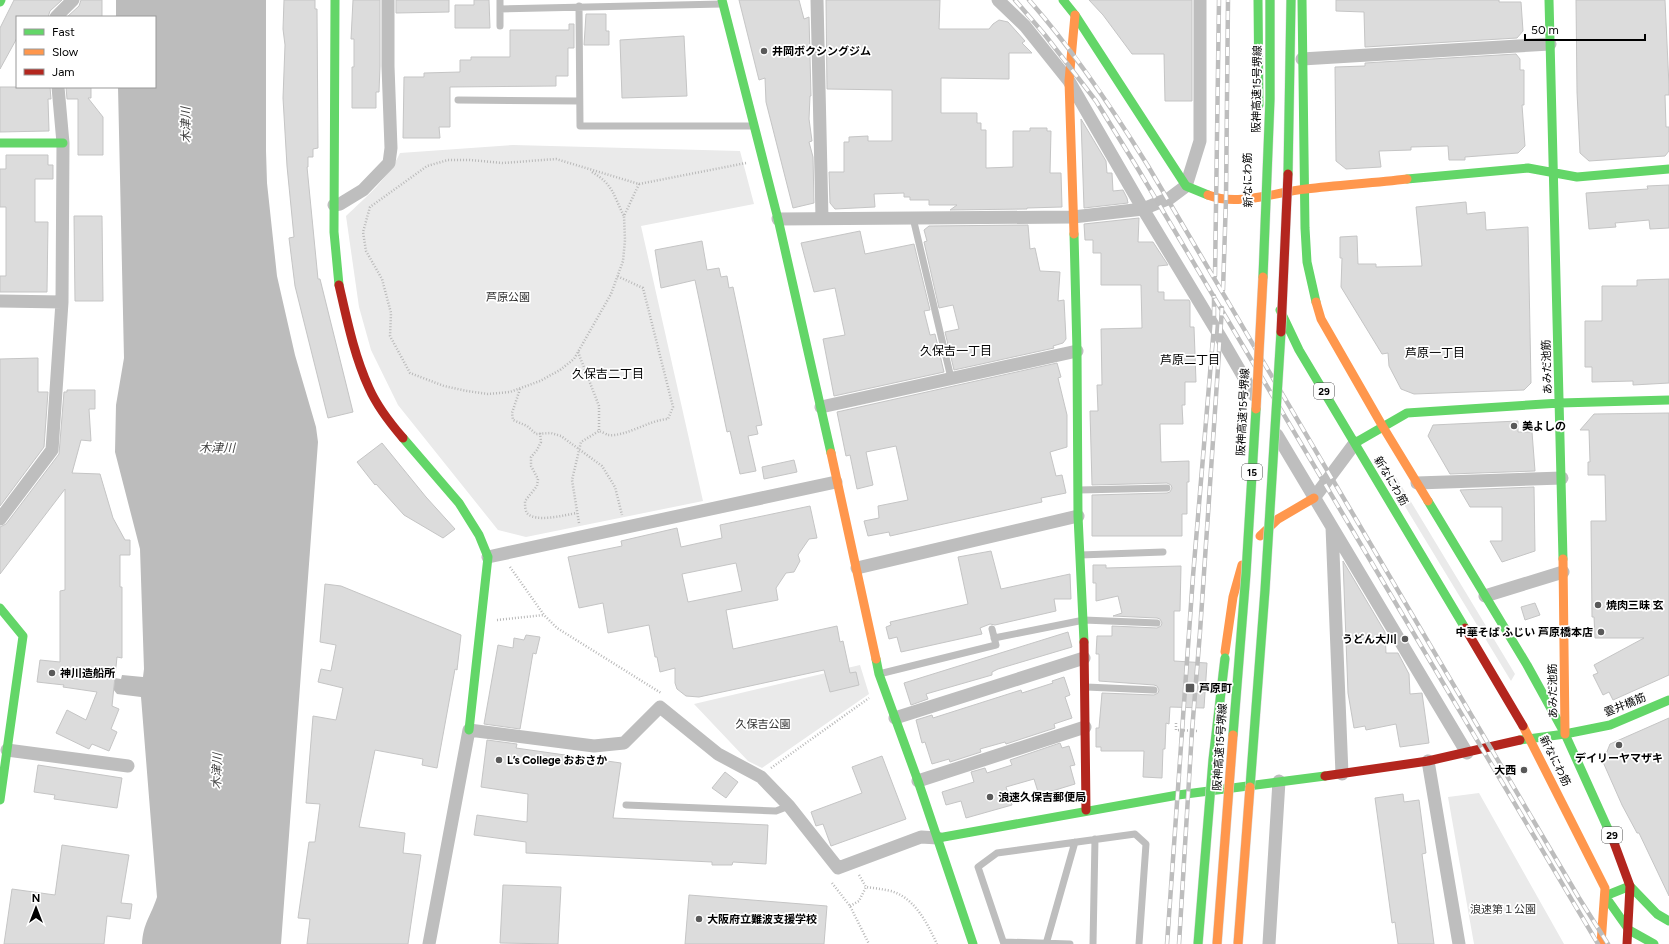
<svg xmlns="http://www.w3.org/2000/svg" width="1669" height="944" viewBox="0 0 1669 944" font-family="Figtree,'Noto Sans JP',sans-serif">
<style>
.green{fill:#eaeaea}
.water{fill:#bcbcbc}
.building{fill:#dcdcdc;stroke:#c5c5c5;fill-rule:evenodd}
.lines{fill:none;stroke-linecap:round;stroke-linejoin:round}
.path{stroke:#b8b8b8;stroke-width:2.5;stroke-dasharray:1 2;stroke-linecap:butt}
.lane{stroke:#bebebe;stroke-width:7}
.street{stroke:#bebebe;stroke-width:13}
.fast{stroke:#63d668;stroke-width:9}
.slow{stroke:#ff974d;stroke-width:9}
.jam{stroke:#b3261e;stroke-width:9}
.rail-casing{stroke:#bdbdbd;stroke-width:4.5}
.rail{stroke:#fff;stroke-width:3;stroke-dasharray:9;stroke-linecap:butt}
.fast-bridge-casing{stroke:#dbdbdb;stroke-width:10;stroke-linecap:butt}
.slow-bridge-casing{stroke:#dbdbdb;stroke-width:10;stroke-linecap:butt}
.jam-bridge-casing{stroke:#dbdbdb;stroke-width:10;stroke-linecap:butt}
.fast-bridge{stroke:#63d668;stroke-width:9}
.slow-bridge{stroke:#ff974d;stroke-width:9}
.jam-bridge{stroke:#b3261e;stroke-width:9}
.poi-dot{fill:#595959;stroke:#fff;stroke-width:1.5}
.labels{text-anchor:middle;dominant-baseline:central;stroke-width:3.5;stroke-linejoin:round;paint-order:stroke}
.shield{fill:#fff;stroke:#4c4c4c;stroke-width:1}
.shield-label{font-size:10px;font-weight:bold;fill:#000}
.poi-label{font-size:11px;font-weight:bold;fill:#000;stroke:#fff;text-anchor:start}
.street-label{font-size:11px;fill:#000;stroke:#fff}
.park-label{font-size:11px;fill:#2f2f2f;stroke:#fff}
.water-label{font-size:12px;font-style:italic;fill:#404040;stroke:#fff}
.neighbourhood-label{font-size:12px;fill:#000;stroke:#fff}
</style>
<rect width="100%" height="100%" fill="#fff"/>
<path class="green" d="M513 145 740 151 754 204 641 226 703 501 526 537 498 530 398 405 371 350 359 307 346 216C366 197 388 179 400 153Z
M1396 477 1515 674 1511 681 1389 480Z
M860 665 869 694 762 768 748 761 694 704Z
M1479 793 1564 944H1474L1448 797Z"/>
<path class="water" d="M116 0H266V151L267 183 277 276 295 355 316 427 318 442 281 944H142C143 923 151 916 157 897L141 697 117 694 113 689 115 678 121 679 122 675 143 677 144 669 140 549 115 452 116 405 124 358 118 87H155V17H116Z"/>
<path class="building" d="M14 0H62L50 11 48 17H17V38L0 69V28Z
M81 0H102V17H67L79 6Z
M284 0H315V9H317L318 148 313 149V157H308V167H307L318 279H320L353 412 328 418 295 286 289 238 294 237 287 166 283 98 285 45 283 29Z
M353 0H380V66L379 92H376V108H352V67H354V39H351Z
M396 0H449V12L396 13Z
M474 0H489L490 28H455V5H474Z
M739 0H799L804 19 809 17 811 96H810L809 119 812 141 809 142 813 157 814 203 793 208 766 102 765 78 759 80Z
M826 0H940L939 29H989L993 24 999 20 1008 22 1025 41 1022 43 1032 53H1009V79L941 78V113H977V123H981V130H986V168L1013 167V131H1030V128H1047V131H1051L1050 173H1061L1062 207 1027 208V209L950 210 957 205H929V200H910V197H904V193L874 194 875 207 835 209 830 203 829 172H844V142H849V137L868 136V141H892V90L827 89Z
M1089 0H1192V101H1165L1164 54H1132L1103 15Z
M1336 0H1499V2H1521L1523 31 1517 38 1365 47 1364 12 1336 11Z
M1576 0H1665L1669 86V95H1665L1666 127H1669V151L1665 156 1589 161 1580 153 1577 92Z
M586 14H606V31H609V45H584Z
M569 24H574V48H568V76H556V86L450 87V127H439L440 138H403L404 77H424V73L460 72V60H471V57H510V30H569Z
M684 36 687 96 622 98 620 40Z
M1516 54 1520 59V70H1524V105H1522L1525 146 1518 153 1465 157V160H1449L1448 146 1411 147V150L1379 151 1381 167 1346 169 1336 161 1335 67 1365 66V63Z
M0 87H50L51 99H48L49 131 0 132Z
M66 87H91V98H88L103 117V155H78V99H67Z
M1081 119 1106 161 1107 173H1112L1113 191 1123 190 1127 198 1128 203 1084 208Z
M6 155H48V165H53V179H35V222H48L47 292H0V276H6V207H0V169H6Z
M1669 185V228L1650 229 1649 220 1615 223 1616 227 1589 229 1586 193 1648 189 1647 186Z
M1466 202 1467 214 1485 212 1486 230 1528 227 1531 383 1524 390 1414 394 1401 389 1389 366 1388 353 1382 354 1341 287 1342 258H1340V237L1357 236 1358 264H1376V267L1422 266 1416 207Z
M74 216H102L103 301H75Z
M1139 218 1138 242H1153L1168 265 1158 266V292H1164V300H1189L1190 302V327H1194L1196 382H1185V405H1182L1183 424H1160L1161 462 1189 461V482H1187V514H1182V536H1092V495L1167 493 1170 492 1172 488 1171 485 1167 483 1092 485 1090 411H1098L1097 385H1102L1101 329 1142 328 1141 285H1101V253H1093V240H1085L1084 224Z
M1028 225 1030 249 1035 248 1040 271 1060 272 1058 301 1064 300 1066 339 1063 343 1053 346 1054 348 954 370 945 332 959 329 953 305 939 308 924 242 927 241 924 230 929 226Z
M860 231 865 254 914 244 930 310 924 311 930 335 935 334 944 372 834 396 823 339 845 335 835 288 814 292 801 243Z
M702 241 707 270 719 268 721 277 727 276 729 288 733 287 762 425 756 426 758 434 748 436 756 471 740 474 730 431 727 432 695 280 661 288 655 250Z
M1669 279V383L1633 385V381L1592 382V367H1585V321H1602V286H1637V280Z
M38 358V392H48L44 447 0 506V359Z
M1057 363 1061 377 1058 378 1067 415V447L1050 452 1056 476 1062 475 1066 493 1041 498 1042 502 890 536 889 532 868 536 864 521 879 518 878 506 908 500 896 446 866 452 873 485 857 489 850 455 846 456 837 412Z
M67 390H95V409H89L91 441 81 440 72 473 100 474 113 518 125 540H130V555H120V587H122V658L117 657 112 706 119 709 111 729 117 732 109 751 92 744 89 749 56 733 67 710 86 720 97 692 63 687 64 685 37 682 40 660 60 662V591L65 590V489L0 574V527L6 524 59 454 64 392H67Z
M1669 413V675L1613 700 1609 692 1603 695 1593 675 1598 673 1594 665 1644 638H1595L1594 617H1592L1591 521H1606L1605 475H1588V462H1590L1589 430H1580L1594 414Z
M1518 421V432H1532L1535 471 1450 474 1428 436 1433 425Z
M382 443 426 497 455 529 443 538 404 515 376 484 375 485 357 462Z
M794 460 797 472 764 479 762 467Z
M1534 487 1535 551 1502 562 1490 541H1502V507H1470L1460 490Z
M810 506 817 538 809 539 798 555 800 561 794 572 786 573 776 588 778 600 726 610 733 649 837 626 840 642 843 641 850 673 856 672 859 685 830 692 824 670 699 697 686 696 677 689 675 683V668L660 672 657 657H655L649 625 608 633 603 603 579 608 568 557 622 546 621 541 677 528 681 547 722 538 720 525ZM736 563 742 591 688 602 682 574Z
M991 551 1001 589 1070 574 1071 599H1054L1056 611 995 625 990 624 980 628 982 634 901 652 897 637 889 639 886 627 891 625 890 622 968 604 958 557Z
M1343 561 1385 632 1386 653H1398L1409 674 1410 694 1422 693 1429 743 1400 747 1396 724 1366 730 1365 726 1354 728 1348 693Z
M1093 565H1106V568L1181 566 1180 611H1174V661L1207 663 1204 708 1170 707 1169 724 1166 723 1165 749H1163L1162 778 1143 777 1144 751H1101V747H1096V728H1099L1102 693 1154 695 1158 693 1159 690 1157 686 1154 685 1099 681V654H1096L1097 636H1112V626L1157 628 1161 626 1162 623 1160 619 1157 618 1113 616 1122 613 1118 596 1096 601V583H1093Z
M325 584 341 586 461 635 457 670 455 669 437 768 422 765 423 759 375 750 359 827 405 833 403 853 421 855 408 944H307L310 919 298 918 309 842H315L320 804 306 803 313 716 336 720 343 688 318 682 321 669 331 671 336 645 320 642Z
M1535 603 1540 615 1525 620 1521 607Z
M1068 632 1072 647 998 669 992 672V675L926 694 928 699 911 705 904 683Z
M526 635 540 637 536 654 533 653 520 729 484 724 498 645 513 648 514 638 524 640Z
M1064 677 1070 695 1065 697 1072 718 1054 724 1055 728 1006 744 1005 742 980 749 981 752 950 762 949 759 932 764 925 742 922 743 916 720 932 715 933 718 1021 690 1022 693 1053 683 1052 681Z
M1669 718V896L1639 833H1637L1622 805 1603 762 1610 744Z
M487 740 517 744 516 748 621 763 613 818 768 825 766 864 733 862 732 865H712V862L526 853V842L474 835 477 815 527 822 528 794 481 787Z
M1060 743 1062 748 1069 746 1074 762 1075 765 1070 766 1075 784 1039 795 1034 779 1006 787 1012 805 966 818 961 801 946 805 942 792 974 782 971 772 985 768 987 773 1012 765 1010 760Z
M882 756 906 819 831 846 823 824 816 826 811 812 862 793 852 767Z
M38 765 122 778 117 808 54 799 55 795 34 792Z
M725 772 738 782 726 798 712 788Z
M1403 794 1404 802 1419 800 1426 853 1422 854 1434 944H1398L1395 922 1392 923 1375 798Z
M62 845 129 855 121 903 132 904 130 919 107 916 104 944H4L12 889 55 895Z
M503 885 561 887 558 944 500 943Z
M689 895 827 906 824 944H685Z"/>
<g class="lines">
<path class="path" d="M592 172C614 185 613 195 624 216
M639 184 624 216 625 240 623 261 611 294 574 359 560 370 540 381 510 392 488 394 467 391 444 386 410 373 390 336 391 313 382 279 366 251 363 232 370 207 427 166 448 160H470L503 163 556 159 639 184 746 163
M578 352 599 406V431C602 432 606 434 608 435 626 437 649 420 668 419L673 407 643 288 617 276
M520 389 512 413 513 420 527 426 536 434 551 433 561 436 602 466 615 487 622 515
M540 433 541 442 537 450 531 457V466L538 479 537 486 525 501C525 505 525 510 527 513 535 523 565 515 577 513
M579 523 572 480 581 442 599 431
M510 567 544 615 557 628 661 693
M497 620 544 615
M1176 723V730L1198 731
M771 768 869 698
M859 875 866 887C874 888 882 889 891 891 915 898 927 923 937 944
M832 883 850 906 869 944
M850 906 859 901 866 887"/>
<path class="lane" d="M500 0V26
M579 6 580 126H752
M500 9 722 4
M458 100 579 101
M913 218 951 378
M1079 490 1167 488
M1080 555 1163 552
M994 638 1084 620 1157 623
M879 674 996 645 992 629
M1086 687 1154 690
M626 805 776 811 789 806
M1004 942 1070 944
M1004 944 978 867 997 853 1135 834 1146 844 1139 944
M1046 944 1075 842
M1093 944 1095 839"/>
<path class="street" d="M817 0 822 218
M998 0 1025 26 1069 81 1143 209 1221 338 1254 395
M56 17 73 0
M1302 59 1550 44
M334 205 340 204 363 190 389 163 391 148 388 66V0
M778 219 1073 217 1143 209 1170 198 1186 186 1200 141V0
M0 301 62 302
M821 407 1077 351
M1277 435 1467 753
M1417 483 1562 478
M1314 498 1355 443
M0 519 52 450 62 302 63 143 58 87
M1332 527 1342 774
M488 557 836 482
M857 568 1078 516
M1485 596 1563 572
M895 718 1084 658
M7 750 128 766
M1428 761 1459 944
M918 781 1085 727
M429 944 469 730 594 746 624 743 660 707 718 754 761 777 789 806 838 868 921 837 938 838
M1269 944 1279 781"/>
<path class="fast" d="M335 0 334 232 339 285
M722 0 778 219 831 453
M1063 0 1075 15 1186 186 1208 195
M1258 0 1259 105
M1302 0 1305 228 1307 262 1316 302
M1549 0 1563 559
M0 2 1 0
M0 143H63
M1407 179 1528 168 1577 177 1669 169
M1074 234 1077 351 1078 516 1084 642
M1280 310 1299 350 1465 628
M403 438 459 503 479 535 488 557 469 730
M1355 443 1407 413 1560 403 1669 400
M1428 501 1527 665 1565 734 1613 840
M0 608 23 636 0 800
M876 659 879 674 918 781 973 944
M1520 740 1565 734 1610 725 1669 700
M938 838 1178 795 1325 776
M1654 944 1629 930 1605 896 1630 886 1657 914 1669 921"/>
<path class="slow" d="M1208 195C1238 207 1275 192 1306 189 1340 185 1373 183 1407 179
M1074 234 1069 81 1075 15
M1316 302 1321 319 1383 427 1428 501
M831 453 876 659
M1260 536 1278 519 1314 498
M1563 559 1565 734
M1225 652 1233 597 1242 565
M1523 726 1605 888 1601 944"/>
<path class="jam" d="M339 285C347 320 354 355 369 388 377 406 390 423 403 438
M1465 628 1523 726
M1084 642 1086 810
M1325 776 1428 761 1520 740
M1613 840 1630 886 1627 944"/>
<g class="rail-casing">
<path id="rail" d="M1015 0 1045 35 1096 101 1138 169 1598 944
M1029 0C1074 51 1112 108 1148 166L1579 898 1608 944
M1215 276 1219 0
M1223 290 1226 199 1228 0
M1167 944 1193 576 1214 326V296
M1179 944 1192 731 1200 632 1222 308"/>
</g>
<use href="#rail" class="rail"/>
<g class="fast-bridge-casing">
<path id="fast-bridge" d="M1288 174 1291 0
M1263 277 1270 99V0
M1233 735 1246 573 1256 409
M1250 787 1265 590 1281 332
M1198 944 1213 760 1225 658"/>
</g>
<g class="slow-bridge-casing">
<path id="slow-bridge" d="M1256 409 1263 277
M1217 944 1233 735
M1238 944 1250 787"/>
</g>
<g class="jam-bridge-casing">
<path id="jam-bridge" d="M1281 332 1288 174"/>
</g>
<use href="#fast-bridge" class="fast-bridge"/>
<use href="#slow-bridge" class="slow-bridge"/>
<use href="#jam-bridge" class="jam-bridge"/>
</g>
<g class="poi-dot">
<circle cx="764" cy="51" r="4"/>
<circle cx="1514" cy="426" r="4"/>
<circle cx="1598" cy="605" r="4"/>
<circle cx="1601" cy="632" r="4"/>
<circle cx="1405" cy="639" r="4"/>
<circle cx="52" cy="673" r="4"/>
<rect x="1185" y="683" width="10" height="10" rx="2"/>
<circle cx="1619" cy="745" r="4"/>
<circle cx="499" cy="760" r="4"/>
<circle cx="1524" cy="770" r="4"/>
<circle cx="990" cy="797" r="4"/>
<circle cx="699" cy="919" r="4"/>
</g>
<g class="labels">
<g class="shield">
<rect x="1314" y="383" width="20" height="16" rx="3"/>
<rect x="1242" y="464" width="20" height="16" rx="3"/>
<rect x="1602" y="827" width="20" height="16" rx="3"/>
</g>
<g class="shield-label">
<text x="1324" y="391">29</text>
<text x="1252" y="472">15</text>
<text x="1612" y="835">29</text>
</g>
<g class="poi-label">
<text x="772" y="51">井岡ボクシングジム</text>
<text x="1522" y="426">美よしの</text>
<text x="1606" y="605">焼肉三昧 玄</text>
<text x="1593" y="632" text-anchor="end">中華そば ふじい 芦原橋本店</text>
<text x="1397" y="639" text-anchor="end">うどん大川</text>
<text x="60" y="673">神川造船所</text>
<text x="1199" y="688">芦原町</text>
<text x="1619" y="758" text-anchor="middle">デイリーヤマザキ</text>
<text x="507" y="760">L’s College おおさか</text>
<text x="1516" y="770" text-anchor="end">大西</text>
<text x="998" y="797">浪速久保吉郵便局</text>
<text x="707" y="919">大阪府立難波支援学校</text>
</g>
<g class="street-label">
<text transform="translate(1257 89) rotate(-89)">阪神高速15号堺線</text>
<text transform="translate(1248 180) rotate(-91)">新なにわ筋</text>
<text transform="translate(1547 367) rotate(-92)">あみだ池筋</text>
<text transform="translate(1243 412) rotate(-87)">阪神高速15号堺線</text>
<text transform="translate(1391 481) rotate(59)">新なにわ筋</text>
<text transform="translate(1553 691) rotate(-91)">あみだ池筋</text>
<text transform="translate(1625 705) rotate(-22)">雲井橋筋</text>
<text transform="translate(1220 747) rotate(-86)">阪神高速15号堺線</text>
<text transform="translate(1555 761) rotate(63)">新なにわ筋</text>
</g>
<g class="park-label">
<text x="508" y="297">芦原公園</text>
<text x="763" y="724">久保吉公園</text>
<text x="1503" y="909">浪速第１公園</text>
</g>
<g class="water-label">
<text transform="translate(186 125) rotate(-91)">木津川</text>
<text x="217" y="448">木津川</text>
<text transform="translate(217 771) rotate(-88)">木津川</text>
</g>
<g class="neighbourhood-label">
<text x="956" y="351">久保吉一丁目</text>
<text x="1435" y="353">芦原一丁目</text>
<text x="1190" y="360">芦原二丁目</text>
<text x="608" y="374">久保吉二丁目</text>
</g>
</g>
<rect x="16" y="16" width="140" height="72" fill="#ffffff" stroke="#999999"/>
<rect x="24" y="29" width="20" height="6" fill="#63d668" stroke="#999999"/>
<text x="52" y="36" font-size="12" fill="#000000">Fast</text>
<rect x="24" y="49" width="20" height="6" fill="#ff974d" stroke="#999999"/>
<text x="52" y="56" font-size="12" fill="#000000">Slow</text>
<rect x="24" y="69" width="20" height="6" fill="#b3261e" stroke="#999999"/>
<text x="52" y="76" font-size="12" fill="#000000">Jam</text>
<g transform="translate(36 908)" stroke="#ffffff" stroke-width="3" paint-order="stroke">
<path d="M0-3L7 15L0 10L-7 15Z" fill="#000000"/>
<text y="-6" font-size="11" font-weight="bold" text-anchor="middle" fill="#000000">N</text>
</g>
<path d="M1525 34v6h120v-6" fill="none" stroke="#000000" stroke-width="2"/>
<text x="1531" y="34" font-size="12" fill="#000000" stroke="#ffffff" stroke-width="3" paint-order="stroke">50 m</text>
</svg>
